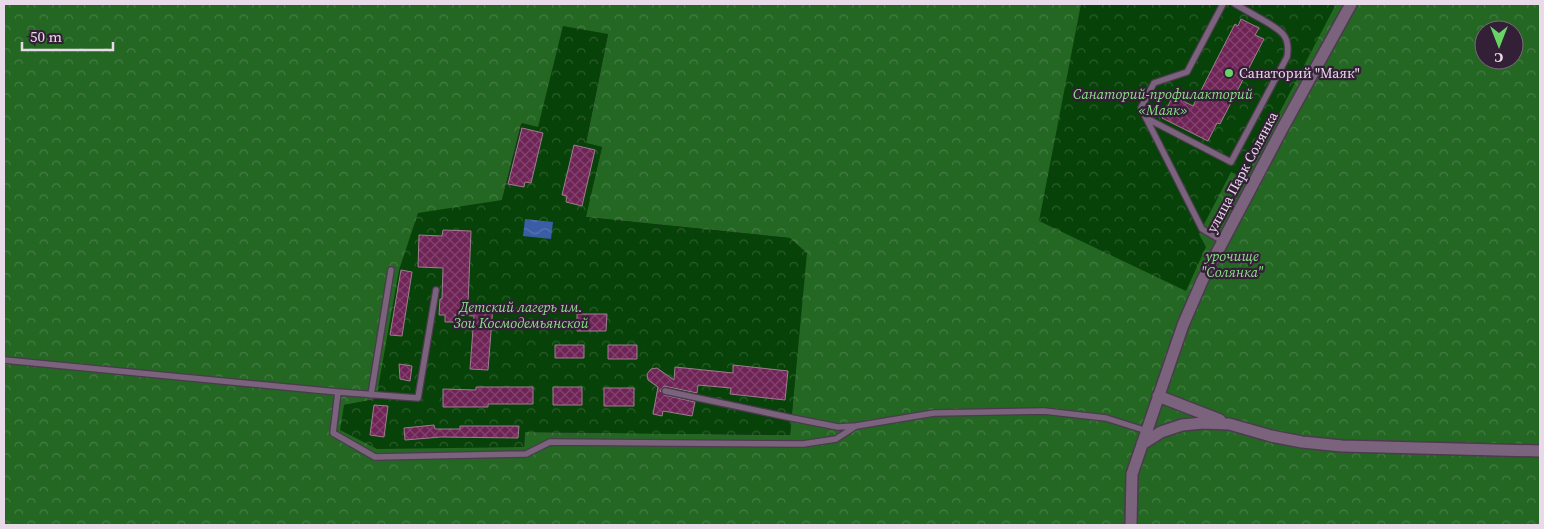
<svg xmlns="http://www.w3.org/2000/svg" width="1544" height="529" viewBox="0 0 1544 529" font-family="'Source Serif 4',serif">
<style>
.forest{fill:url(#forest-crowns);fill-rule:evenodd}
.park{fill:url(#park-crowns)}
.water{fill:url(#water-waves)}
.building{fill:url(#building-cross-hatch);stroke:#9f7c90}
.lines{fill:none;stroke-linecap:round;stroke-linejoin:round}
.lane-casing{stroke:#4c3a4e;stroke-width:8}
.street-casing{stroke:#4c3a4e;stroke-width:14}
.lane{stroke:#7b637e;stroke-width:5.5}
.street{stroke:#7b637e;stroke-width:11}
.poi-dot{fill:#68d465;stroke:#331f36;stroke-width:2}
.labels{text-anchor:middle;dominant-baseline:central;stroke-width:4.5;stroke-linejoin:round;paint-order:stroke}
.poi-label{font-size:14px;fill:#e8dae9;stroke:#331f36;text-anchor:start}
.park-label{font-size:14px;font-style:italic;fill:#8be387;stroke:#331f36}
.street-label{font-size:14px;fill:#e8dae9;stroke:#331f36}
</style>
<defs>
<pattern id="forest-crowns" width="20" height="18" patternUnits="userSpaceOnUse" patternTransform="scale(1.25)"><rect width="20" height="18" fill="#246723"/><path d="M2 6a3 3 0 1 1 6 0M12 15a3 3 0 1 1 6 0" fill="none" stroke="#447c43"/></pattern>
<pattern id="park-crowns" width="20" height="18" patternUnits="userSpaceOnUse" patternTransform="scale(1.25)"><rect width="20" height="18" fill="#074208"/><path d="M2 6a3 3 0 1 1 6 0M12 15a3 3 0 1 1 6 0" fill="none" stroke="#2b5d2c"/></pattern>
<pattern id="water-waves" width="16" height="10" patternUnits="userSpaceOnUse" patternTransform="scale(1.25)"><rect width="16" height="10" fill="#3a5da5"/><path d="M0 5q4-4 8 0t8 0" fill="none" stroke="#5674b1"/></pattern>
<pattern id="building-cross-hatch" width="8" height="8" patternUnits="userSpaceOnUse" patternTransform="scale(1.25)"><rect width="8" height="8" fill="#6f2456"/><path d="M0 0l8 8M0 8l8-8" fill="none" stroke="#84436e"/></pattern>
</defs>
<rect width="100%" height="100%" fill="#331f36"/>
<path class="forest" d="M4 4H1540V525H4ZM1484 30H1514V60H1484ZM608 34 586 143 602 147 585 217 790 238 799 330 790 435 525 432 524 447 344 405 376 399 502 200 521 124 538 128Z"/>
<path class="park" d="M1081 4H1336L1245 179 1231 172 1199 234 1206 247 1186 291 1039 221Z
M563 26 608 34 586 143 602 147 586 217 790 238 807 253 790 435 525 432 524 447 377 449 340 430 344 405 376 399 399 270 418 213 502 200 522 123 538 127Z"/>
<path class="water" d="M525 219 553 222 551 239 523 236Z"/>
<path class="building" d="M1241 19 1259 28 1255 35 1264 39 1220 124 1217 123 1208 141 1162 118 1173 96 1193 106 1235 24 1238 26Z
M522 128 543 133 531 183 525 182 524 187 508 184Z
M574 145 595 150 582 206 566 202 567 196 562 195Z
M443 230 471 231 468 304 493 306 488 370 470 369 474 316 455 315V322H445V315H439L440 299H442L443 268 418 267 419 235 442 236Z
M401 270 412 272 402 336 390 335Z
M577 314H607L606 331H577Z
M555 345H584V358H555Z
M608 345H637V359H608Z
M399 364 412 366 410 381 400 379Z
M733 365 788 371 785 400 730 394 731 388 698 385 697 393 664 386 660 391 664 395 695 402 692 416 663 411 662 416 653 414 658 387 648 380 647 374 651 369 657 368 674 380 675 367 733 373Z
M476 387H533V404H488V407H443V389L476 390Z
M553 387H582V405H553Z
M604 388H634V406H604Z
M374 405 388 406 384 437 370 435Z
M434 425 435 429H460V426H519L518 438 441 437 405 440 404 428Z"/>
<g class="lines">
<g class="lane-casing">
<path id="lane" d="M1146 118 1231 162 1287 57C1291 35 1280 30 1263 20 1254 15 1244 9 1235 4
M1222 241 1202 229 1141 108 1154 83 1187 72 1223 4
M4 360 338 392 418 398 436 290
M665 391 792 418 838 427 856 426
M338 392 333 433 375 457 526 454 550 442 803 444 836 439 856 426 934 413 1044 411 1106 418 1147 431
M371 395 391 270"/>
</g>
<g class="street-casing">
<path id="street" d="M1158 396 1220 420
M1142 444 1161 432 1182 425 1203 423 1229 424 1271 436 1302 442 1342 446 1540 451
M1131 525 1132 474 1183 325 1202 281 1281 131 1351 4"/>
</g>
<use href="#lane" class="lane"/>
<use href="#street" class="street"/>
</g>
<circle class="poi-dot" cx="1229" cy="73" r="5"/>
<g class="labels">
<g class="poi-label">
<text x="1239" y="73">Санаторий "Маяк"</text>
</g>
<g class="park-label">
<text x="1163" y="94">Санаторий-профилакторий<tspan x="1163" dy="16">«Маяк»</tspan></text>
<text x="1232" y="256">урочище<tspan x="1232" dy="16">"Солянка"</tspan></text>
<text x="521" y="307">Детский лагерь им.<tspan x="521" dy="16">Зои Космодемьянской</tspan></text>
</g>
<g class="street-label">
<text transform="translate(1242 172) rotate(-62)">улица Парк Солянка</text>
</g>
</g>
<rect width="1544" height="529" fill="none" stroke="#e8dae9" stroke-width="10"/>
<g transform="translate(1499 45) rotate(180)"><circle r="24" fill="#331f36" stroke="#7b6a7e"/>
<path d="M0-4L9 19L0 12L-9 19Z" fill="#68d465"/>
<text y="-8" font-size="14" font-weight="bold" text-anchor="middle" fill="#e8dae9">С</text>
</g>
<path d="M22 42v8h91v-8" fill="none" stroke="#e8dae9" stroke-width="2.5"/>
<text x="30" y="42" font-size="15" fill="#e8dae9" stroke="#331f36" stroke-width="4" paint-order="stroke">50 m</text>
</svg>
